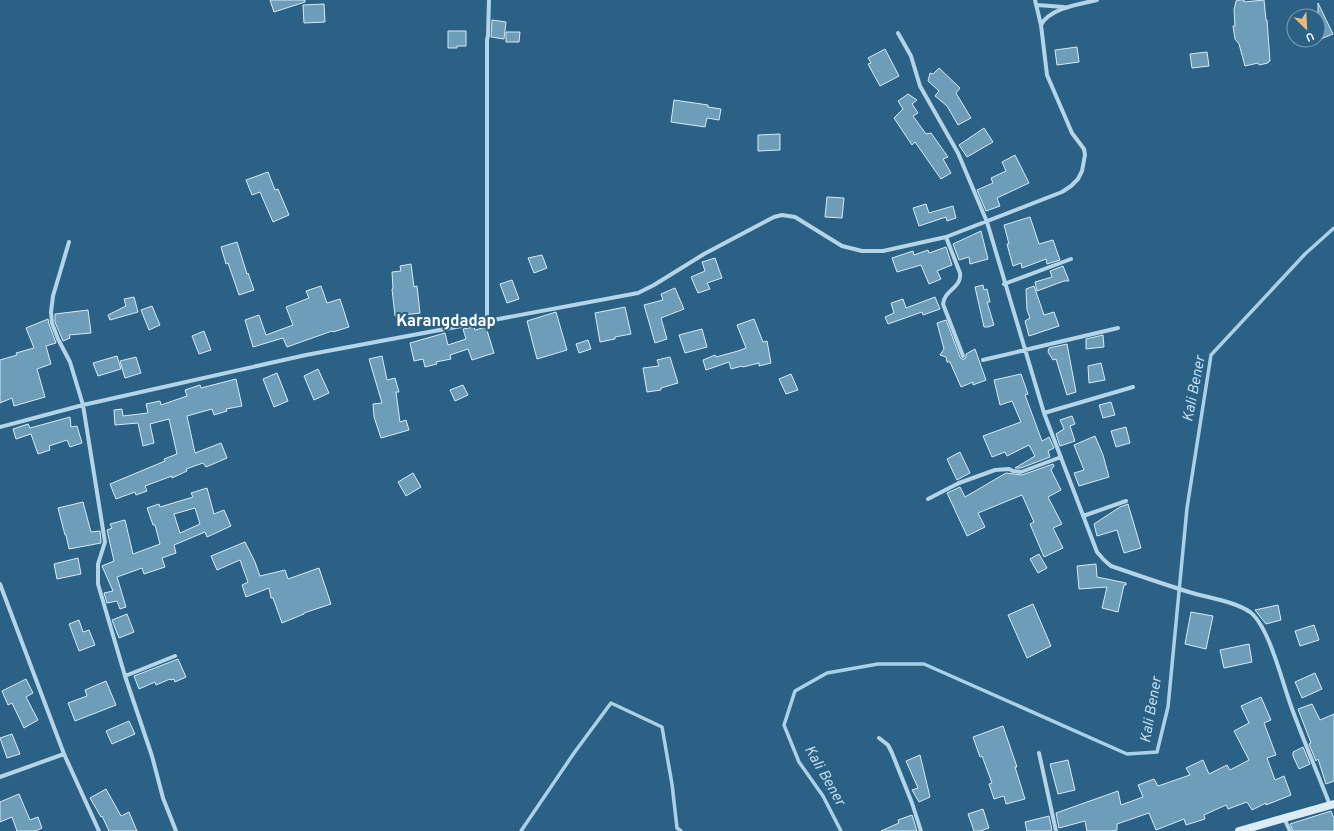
<svg xmlns="http://www.w3.org/2000/svg" width="1334" height="831" viewBox="0 0 1334 831" font-family="Overpass,sans-serif">
<style>
.lines{fill:none;stroke-linecap:round;stroke-linejoin:round}
.stream{stroke:#a9d1e7;stroke-width:3.5}
.building{fill:#6d9db9;stroke:#d7eaf6;fill-rule:evenodd}
.street{stroke:#b4d4e7;stroke-width:4}
.secondary{stroke:#ddedf6;stroke-width:8}
.labels{text-anchor:middle;dominant-baseline:central;stroke-width:4;stroke-linejoin:round;paint-order:stroke}
.water-label{font-size:15px;font-style:italic;fill:#c0ddee;stroke:#2a6184}
.quarter-label{font-size:16px;font-weight:bold;fill:#fff;stroke:#2a6184}
</style>
<rect width="100%" height="100%" fill="#2a6184"/>
<g class="lines">
<path class="stream" d="M521 831 574 753 611 703 662 727 672 784 677 828 681 831
M841 831 823 796 799 762 784 725 795 691 827 673 878 664H924L1127 754 1157 752 1168 707 1187 508 1211 355 1305 254 1334 228"/>
</g>
<path class="building" d="M270 0H305V2L274 12Z
M1239 0H1244V2L1264 0 1266 20H1267L1270 61 1268 62V63L1259 65 1258 63 1245 66 1239 44 1235 39 1233 26H1235L1234 10 1236 1Z
M1318 3 1333 34 1318 40Z
M324 4 325 22 304 23 303 5Z
M492 20 506 22 504 39 491 37Z
M448 31H466V46H457V48H448Z
M506 32H520L519 42H506Z
M1077 47 1079 62 1057 65 1055 50Z
M885 49 899 76 880 86 868 64 871 63 868 58Z
M1207 52 1209 66 1192 68 1190 54Z
M939 68 960 88 956 93 971 118 958 125 947 106 935 96 939 91 928 81 930 73 933 74Z
M908 94 917 100 912 104 918 113 913 116 926 134 931 133 948 157 943 159 951 173 941 179 915 142 912 145 894 118 903 109 898 101Z
M674 100 708 105V107L721 109 719 120 707 118 705 127 671 122Z
M984 128 993 142 967 157 959 145Z
M780 134V150L758 151V135Z
M1015 155 1029 183 997 198 1000 206 986 211 977 190 993 183 991 178 1006 171 1002 162Z
M268 172 275 190 278 189 289 215 273 222 260 192 252 195 246 180Z
M827 197 844 198 842 218 825 217Z
M926 204 929 213 953 206 956 218 947 221 946 217 919 226 913 208Z
M1030 217 1039 244 1053 240 1060 260 1047 264 1046 259 1022 268 1021 263 1013 266 1007 244H1009L1004 225Z
M981 231 988 259 970 264 969 257 959 260 953 244Z
M237 242 247 274 248 273 254 290 239 295 228 263 226 264 221 247Z
M946 247 952 265 937 271 941 279 929 284 921 265 897 272 892 258 913 251 914 255 928 250 929 253Z
M542 255 547 268 534 273 528 258Z
M715 258 722 278 707 283 710 289 698 293 691 277 705 271 702 262Z
M411 264 414 287 417 286 420 313 395 316 392 289H393L392 272 401 271 400 266Z
M1063 266 1069 281H1064L1037 291 1035 282 1052 277 1050 271Z
M512 280 519 299 507 303 500 284Z
M983 285 984 290 987 289 990 302H987L994 325 988 327H984L975 287Z
M321 286 327 303 340 299 349 327 333 332 332 331 287 347 283 338 253 347 245 320 259 315 266 335 293 325 286 307 309 298 306 291Z
M1034 286 1044 315 1054 312 1059 326 1029 336 1025 321 1030 318 1027 310 1026 289Z
M675 288 684 309 661 318 667 339 655 343 644 305 663 300 661 294Z
M134 297 138 312 110 320 108 315 126 306 124 299Z
M935 297 940 309 923 315 922 312 888 324 885 317 894 313 891 303 903 299 906 308Z
M152 306 160 325 149 330 141 310Z
M625 307 631 334 615 337V339L600 342 595 313Z
M88 310 91 333 69 335 70 338 63 341 55 322V314Z
M556 312 567 350 537 359 527 321Z
M48 319 49 324 56 343 46 346 51 364 37 369 45 397 14 406 12 398 0 403V360L17 355 16 353 34 348 26 328Z
M754 319 763 342 767 341 771 363 759 366V363L743 367 742 366 731 369 729 362 706 370 703 360 715 355 716 357 738 351 746 348 737 325Z
M946 320 960 357 962 359H965L966 357V354L975 349 986 380 973 385V382L961 387 950 362H947L946 357 940 355 944 349 937 323Z
M474 327 475 330 486 327 494 353 472 360 468 349 450 355 451 359 436 362 437 364 425 367 423 359 414 361 410 343 445 333 448 345 466 339 463 329Z
M702 329 707 347 685 353 679 335Z
M204 331 211 350 199 354 192 336Z
M1103 335 1104 347 1086 349V339Z
M588 340 591 349 579 353 576 344Z
M1067 344 1076 392 1067 395 1056 359 1053 360 1048 352 1049 348Z
M117 356 121 369 98 376 93 363Z
M382 356 387 380 395 378 399 392H396L400 422 406 420 409 430 381 438 374 417 373 404 382 403 369 359Z
M136 357 141 373 125 378 120 361Z
M670 357 678 383 661 388V390L647 392 643 368 659 366 657 360Z
M1101 363 1105 380 1089 383 1088 366Z
M318 369 329 393 314 400 304 376Z
M277 373 288 401 274 407 263 379Z
M791 374 798 390 786 394 779 379Z
M1021 374 1028 394 1025 395 1042 441 1049 437 1054 448 1048 451 1050 457 1021 468H1015L1035 456 1029 445 1007 456 1005 452 992 457 983 436 1021 422 1012 401 1000 405 994 380Z
M236 379 242 406 226 409 227 411 214 415 212 409 187 416 195 453 221 443 227 458 206 467 203 463 186 469 187 471 172 478V476L145 486 147 491 136 495 135 492 116 499 110 484 165 461 164 459 177 454 169 419 150 424 154 443 143 446 138 423 115 425 114 410 122 409 123 416 148 413 146 404 160 401 161 405 187 396 185 390 200 385 201 388Z
M463 385 468 395 455 401 450 390Z
M1111 402 1115 415 1103 418 1099 405Z
M1072 416 1075 424 1070 426 1075 441 1060 446 1056 434 1064 429 1060 420Z
M70 417 71 427 77 426 82 443 70 447 67 440 49 446 50 450 38 454 31 434 16 439 13 429 28 424 30 428Z
M1126 427 1130 443 1116 447 1111 431Z
M1095 436 1103 455 1109 477 1079 486 1074 473 1084 470 1074 445Z
M960 452 970 473 957 480 947 459Z
M1053 464 1054 466 1051 470 1061 490 1048 497 1062 524 1053 528 1063 548 1044 557 1030 524 1034 522 1022 495 978 513 985 527 967 536 947 493 960 487 965 497 1006 473 1022 475Z
M413 473 421 487 406 496 398 482Z
M207 488 214 514 224 510 231 526 207 537 205 532 174 545 176 553 162 558 165 567 144 574 142 568 117 577 126 607 120 609 117 601 107 603 104 593 113 591 102 566 114 561 107 530 112 528 110 524 125 520 133 554 160 544 155 525H153L147 508 159 504 160 507 193 497 191 493ZM195 508 200 524 180 533 174 514Z
M83 502 91 532 100 531 101 542V543L69 549 66 535H65L58 508Z
M1128 504 1141 548 1124 553 1117 530 1097 536 1094 524 1120 507Z
M245 542 255 562 260 576 285 570 288 579 319 568 331 604 304 613V614L282 623 273 598H271L269 588 246 597 242 585 248 582 240 560 217 570 211 556Z
M1039 554 1047 568 1038 573 1030 559Z
M78 558 81 574 57 579 54 564Z
M1096 564 1097 577 1126 583V585H1124L1118 612 1102 608 1107 587 1079 589 1077 566Z
M1033 604 1051 646 1027 658 1008 615Z
M1278 605 1281 620 1266 624 1255 610Z
M1191 612 1213 616 1206 649 1185 644Z
M127 614 134 632 119 638 112 620Z
M79 620 83 632 89 630 95 645 79 651 69 624Z
M1314 625 1319 640 1300 646 1295 631Z
M1249 644 1252 662 1224 668 1220 650Z
M178 659 186 677 175 682 174 679 171 680 170 679 156 685 155 682 139 689 134 676Z
M1315 673 1322 689 1302 698 1295 682Z
M26 679 33 693 26 697 38 720 24 728 12 703 8 705 2 691Z
M106 681 116 705 75 721 68 703 87 696 85 690Z
M1261 697 1271 720 1264 723 1276 755 1267 758 1275 780 1284 776 1291 795 1266 805V803L1252 810 1247 802 1228 809 1226 805 1204 815 1205 819 1186 825 1184 819 1156 830 1149 813 1117 824V830L1111 831H1087L1085 821 1059 828 1056 813 1118 791 1121 805 1143 797 1138 785 1154 779 1158 786 1190 775 1186 768 1203 760 1209 774 1227 765 1230 770 1249 760 1234 731 1249 723 1241 706Z
M1312 704 1320 720 1334 714V781L1326 784 1318 759 1316 761 1309 744 1311 743 1298 709Z
M129 721 135 734 112 744 106 731Z
M1003 726 1017 767H1015L1025 799 1006 804 1004 796 994 799 989 784 992 783 982 756 980 757 973 737Z
M12 734 20 754 7 758 0 738Z
M1303 747 1310 764 1299 769 1293 756V752Z
M920 755 930 797 919 802 912 790 918 788 906 761Z
M1068 760 1075 790 1058 794 1050 764Z
M106 789 121 816 129 812 137 831H109L102 816 101 817 90 798Z
M19 794 30 820 38 817 42 828 36 831H17L12 817 0 822V802Z
M983 809 989 828 980 831H974L968 814Z
M1331 811 1334 819V831H1293L1290 824Z
M912 815 917 831H881L899 823 898 820Z
M1049 816 1052 830 1048 831H1027L1025 822Z"/>
<g class="lines">
<path class="street" d="M1035 0 1041 25
M1037 5 1064 7
M898 33 911 56 920 86 958 153 987 222 1044 413 1097 552 1104 560 1111 566C1137 575 1163 584 1189 592 1208 598 1234 601 1250 612 1269 626 1282 682 1291 706 1303 739 1317 772 1330 805
M946 237 960 273C962 288 944 290 943 304L963 356
M69 242 53 296 51 312 52 323 58 339 70 362 83 405 105 542 98 564V584L125 676
M1004 284 1071 259
M487 321V40L488 36 489 0
M983 360 1118 328
M1044 413 1133 387
M0 427 83 405 306 355 638 293 654 285 704 254 774 217 782 215 795 217 842 246 862 251H883L946 237 1062 192 1071 186 1078 179 1082 171 1085 155 1084 149 1072 133 1047 75 1041 25C1050 8 1080 4 1097 0
M928 499 959 483 995 470 1009 469 1013 471 1021 472 1061 457
M1083 516 1126 501
M0 584 64 754 0 777
M175 656 125 676 152 756 163 798 176 831
M879 738 888 745 892 753 912 803 921 831
M1039 753 1056 831
M64 754 99 831
M1284 818 1290 831"/>
<path class="secondary" d="M1239 831 1334 804"/>
</g>
<g class="labels">
<g class="water-label">
<text transform="translate(1195 389) rotate(-79)">Kali Bener</text>
<text transform="translate(1152 710) rotate(-80)">Kali Bener</text>
<text transform="translate(824 776) rotate(60)">Kali Bener</text>
</g>
<g class="quarter-label">
<text x="446" y="322">Karangdadap</text>
</g>
</g>
<g transform="translate(1306 28) rotate(156)"><circle r="19" fill="#2a6184" stroke="#7fa0b5"/>
<path d="M0-3L7 15L0 10L-7 15Z" fill="#edb87b"/>
<text y="-6" font-size="11" font-weight="bold" text-anchor="middle" fill="#ffffff">U</text>
</g>
</svg>
